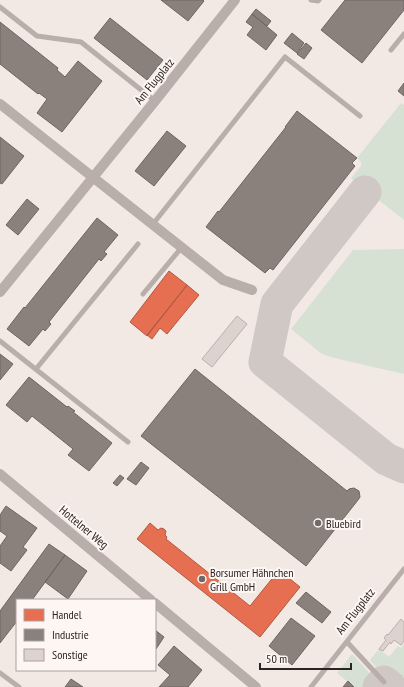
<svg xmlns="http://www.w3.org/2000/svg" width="404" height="687" viewBox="0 0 404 687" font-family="'PT Sans Narrow',sans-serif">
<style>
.green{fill:#d7e1d3}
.shops{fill:#e76f51;stroke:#af5843}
.industry{fill:#8a817c;stroke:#6e6561}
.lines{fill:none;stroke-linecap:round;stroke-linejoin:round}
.taxiway{stroke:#d0c8c4;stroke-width:33}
.building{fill:#ddd2cd;stroke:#b8b0ad}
.lane{stroke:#b9aea9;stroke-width:5}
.street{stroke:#b9aea9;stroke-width:10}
.poi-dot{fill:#716966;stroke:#fdf6f3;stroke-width:1.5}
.labels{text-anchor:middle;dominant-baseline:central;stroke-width:4;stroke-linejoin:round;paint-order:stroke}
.street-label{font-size:12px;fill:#2b2422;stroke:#fdf6f3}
.poi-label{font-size:12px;fill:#2b2422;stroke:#fdf6f3;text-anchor:start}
</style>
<rect width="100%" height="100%" fill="#f2e9e5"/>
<path class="green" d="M401 103 404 105V220L351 178 361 166V162L357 158Z
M404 249V374L334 358 322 354 291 329 353 250Z
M404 644V687H397L383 676 370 660 379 649 389 657 398 646 401 648Z
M352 654 374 678 375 685 373 687H354L337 673Z"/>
<path class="shops" d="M169 271 187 285 147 336 130 322Z
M187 285 199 295 167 334 160 328 152 339 147 335Z
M150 523 158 530 161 528 164 529 166 531 165 535 167 537 166 539 250 606 279 570 300 587 260 637 137 539Z"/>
<path class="industry" d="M161 0H203L204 1 188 21Z
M345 0H404V10L362 63 321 30Z
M256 9 271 21 267 26 252 14Z
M252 14 277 35 266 50 247 35 253 27 246 22Z
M110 18 163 60 147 80 94 38Z
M0 22 58 68 57 70 65 77 78 61 102 81 62 132 37 113 47 99 39 93 38 94 0 64Z
M292 33 304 43 297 53 284 43Z
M306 43 312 48 304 59 297 54Z
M404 83V96L398 91Z
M297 111 357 158 352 163 355 166 273 270 270 268 265 273 206 227 218 211 219 212 286 127H285Z
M167 131 186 146 154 186 135 171Z
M0 137 24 156 2 184 0 183Z
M27 199 39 209 18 235 6 225Z
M97 218 118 235 104 252 107 254 101 261 99 259 49 322 51 324 45 331 43 329 29 346 7 329 24 307 25 308Z
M0 354 13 364 0 380Z
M195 369 347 491 349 489 354 488 359 491 360 497 358 500 306 566 141 436Z
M29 377 67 407 68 406 75 411 73 412 112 443 89 471 68 455 73 449 32 416 27 422 6 405Z
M141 462 149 468 136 485 127 479Z
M120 475 124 478 117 486 113 483Z
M6 506 37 528 23 547 27 550 11 571 0 563V546L7 536 0 531V515Z
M49 544 65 555 32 600H17V621L0 643V611Z
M65 555 87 571 68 599 45 582Z
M306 592 331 612 322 623 296 603Z
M291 618 315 636 292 665 269 646Z
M155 630 164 637 156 649 155 648Z
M174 646 202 670 188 687H159L170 675 158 665Z
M71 679 83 687H65Z
M348 681 354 687H343Z"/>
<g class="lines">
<path class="taxiway" d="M365 192 277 304 265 362 386 459 404 467
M379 687 384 682 390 687"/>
</g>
<path class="building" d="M237 316 247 324 212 367 202 359Z
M401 619 404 622V641L401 645 394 640 391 644 390 642 383 651 379 649 386 640 384 638 387 634 388 635Z"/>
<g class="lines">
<path class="lane" d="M311 0 318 1 319 0
M0 7 37 36 81 42 155 101
M391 50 404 34
M153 224 285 57 360 116
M143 294 182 247
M0 341 128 442
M36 369 138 244
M347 642 384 682
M0 673 19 687
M311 687 404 569"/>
<path class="street" d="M0 104 223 280 252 290
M0 292 155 101 235 0
M0 474 151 600
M155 603 256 687"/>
</g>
<g class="poi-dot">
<circle cx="318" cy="523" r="4"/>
<circle cx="202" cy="579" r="4"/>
</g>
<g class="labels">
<g class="street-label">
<text transform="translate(154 81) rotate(-51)">Am Flugplatz</text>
<text transform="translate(84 527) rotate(40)">Hottelner Weg</text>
<text transform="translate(355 611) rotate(-52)">Am Flugplatz</text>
</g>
<g class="poi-label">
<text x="326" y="523">Bluebird</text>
<text x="210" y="572">Borsumer Hähnchen<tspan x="210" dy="14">Grill GmbH</tspan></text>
</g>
</g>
<rect x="16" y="599" width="140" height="72" fill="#fdf6f3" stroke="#a9a29f"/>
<rect x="24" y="609" width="20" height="12" fill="#e76f51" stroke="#a9a29f"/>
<text x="52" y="619" font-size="12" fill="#2b2422">Handel</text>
<rect x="24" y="629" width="20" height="12" fill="#8a817c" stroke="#a9a29f"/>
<text x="52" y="639" font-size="12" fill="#2b2422">Industrie</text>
<rect x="24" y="649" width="20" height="12" fill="#ddd2cd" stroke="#a9a29f"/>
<text x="52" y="659" font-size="12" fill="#2b2422">Sonstige</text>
<path d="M260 663v6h91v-6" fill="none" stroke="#2b2422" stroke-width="2"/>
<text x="266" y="663" font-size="12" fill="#2b2422" stroke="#fdf6f3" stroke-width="3" paint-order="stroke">50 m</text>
</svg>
